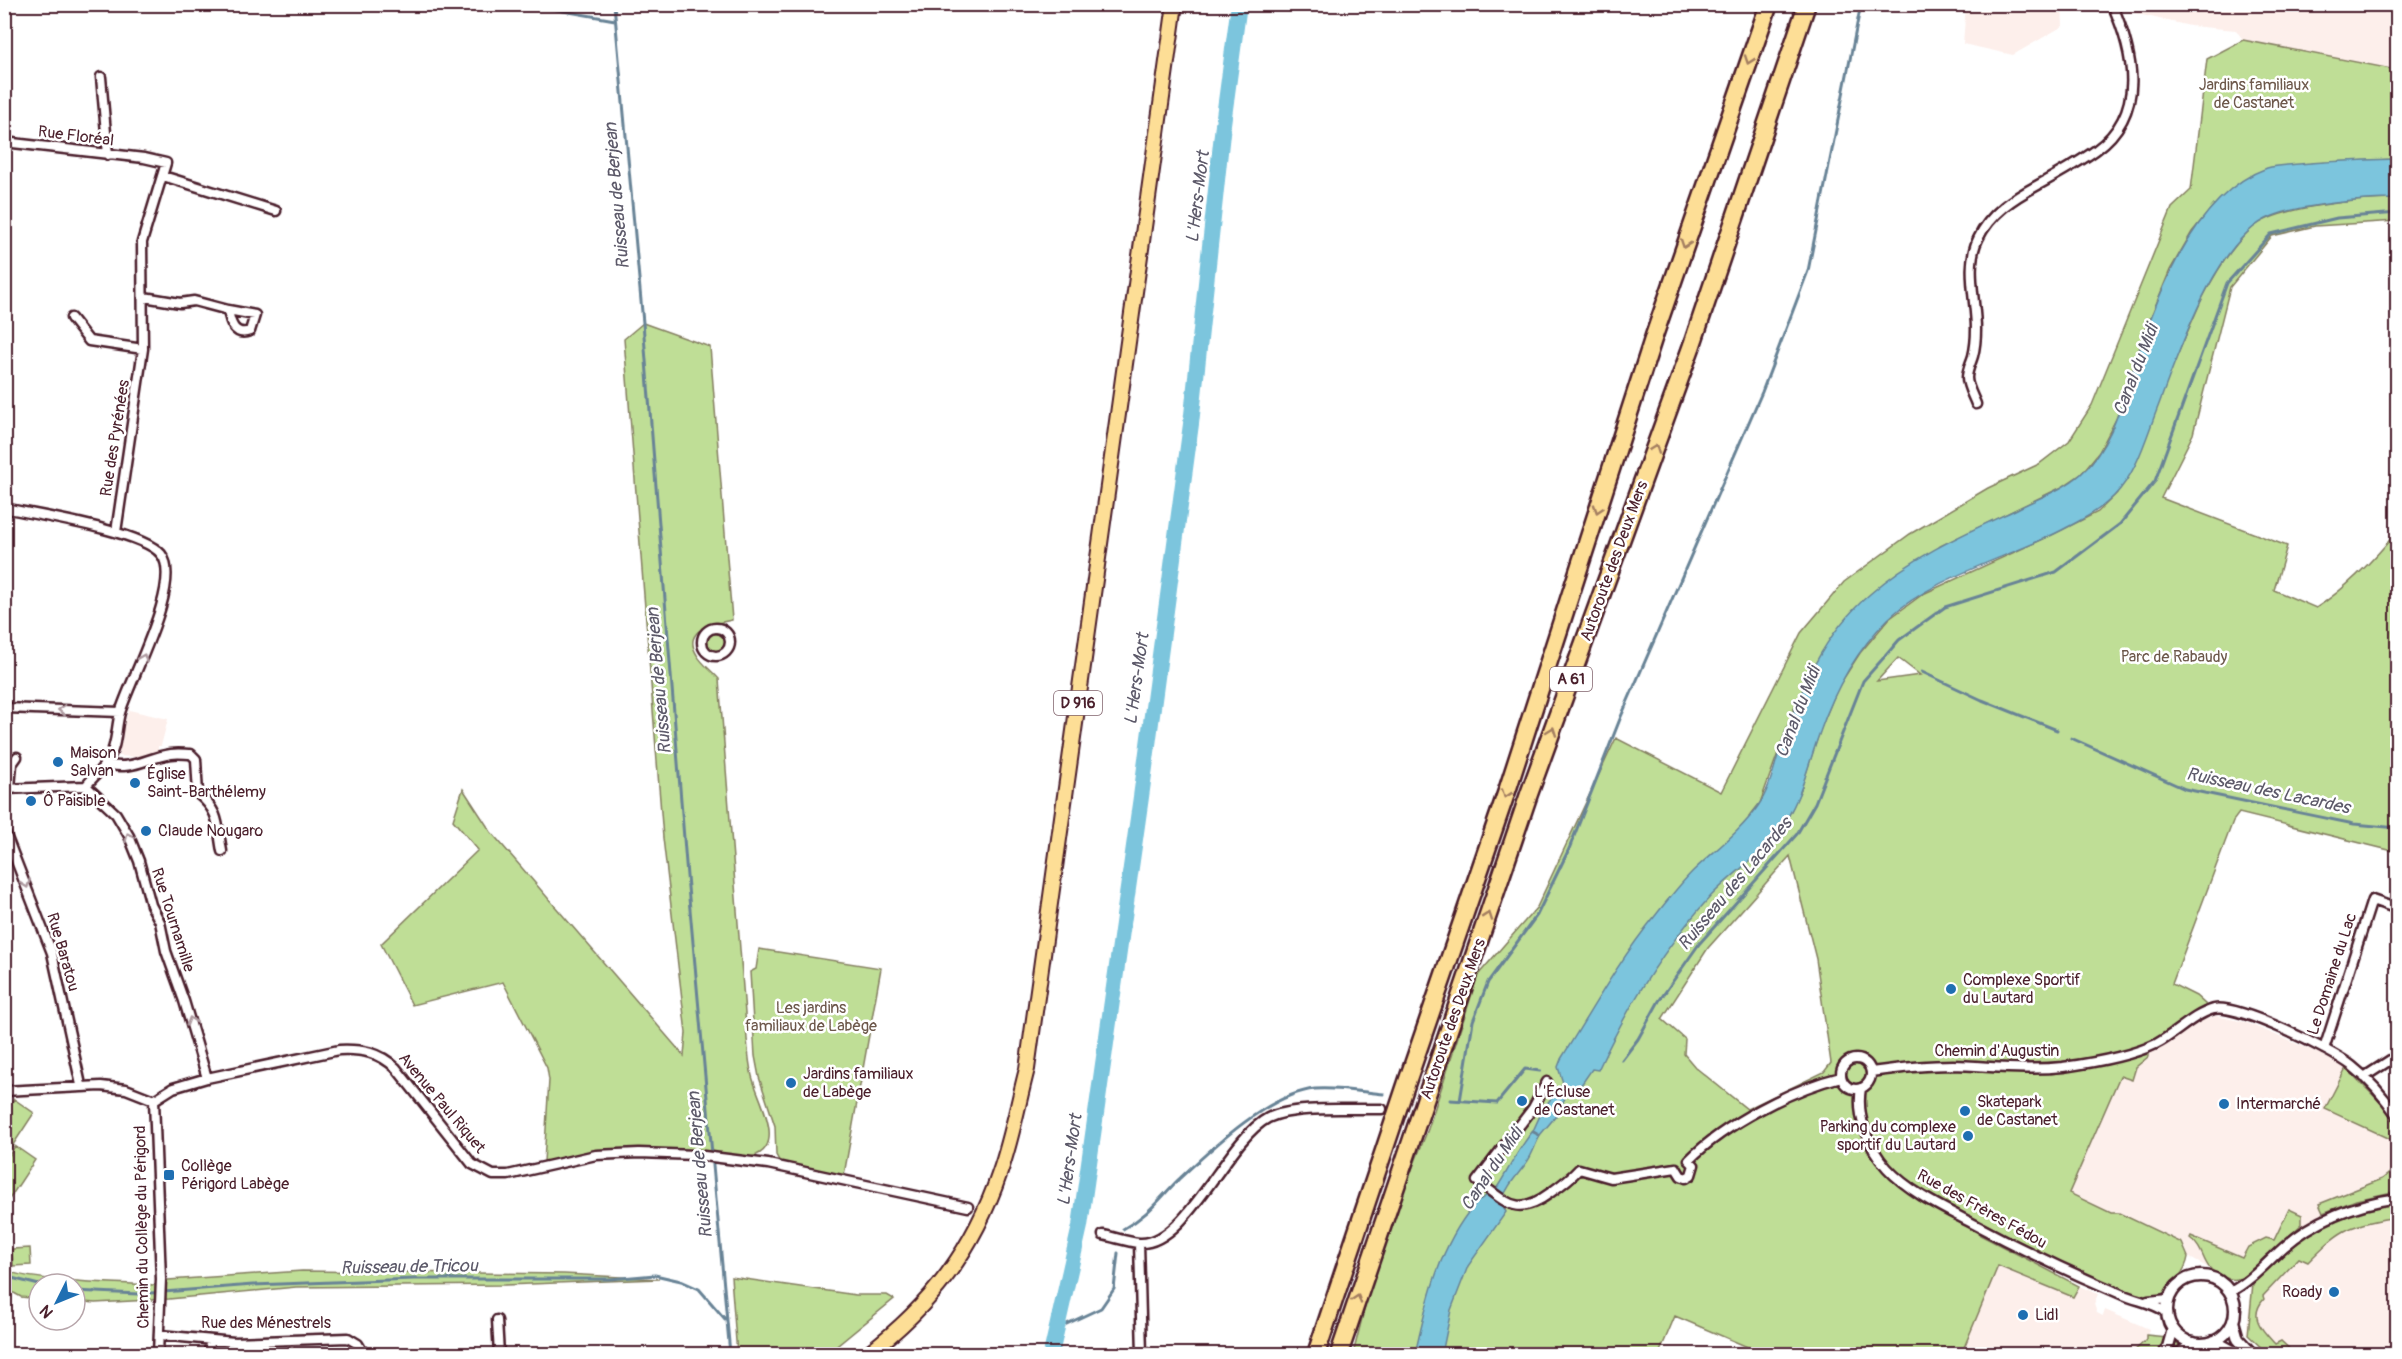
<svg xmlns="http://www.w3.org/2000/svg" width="2402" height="1359" viewBox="0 0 2402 1359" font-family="Pangolin,sans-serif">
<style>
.built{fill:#fdefeb}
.green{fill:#bfde96;stroke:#847e60;stroke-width:1.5;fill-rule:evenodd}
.water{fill:#7cc5dd;stroke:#688396;stroke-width:1.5}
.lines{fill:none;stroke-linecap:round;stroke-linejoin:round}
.stream{stroke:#688396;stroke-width:3}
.river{stroke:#7cc5dd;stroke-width:16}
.minor-casing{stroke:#4a1f2b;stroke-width:13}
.tertiary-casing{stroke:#4a1f2b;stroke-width:15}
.primary-casing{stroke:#4a1f2b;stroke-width:18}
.motorway-casing{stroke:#4a1f2b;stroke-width:21}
.minor{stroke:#fff;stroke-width:8}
.tertiary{stroke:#fff;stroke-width:10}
.primary{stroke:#fdde96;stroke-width:14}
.motorway{stroke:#fdde96;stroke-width:16}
.oneway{stroke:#a47e60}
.oneway2{stroke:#ae9aa0}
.poi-dot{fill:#1f6fb2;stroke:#fff;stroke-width:2}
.labels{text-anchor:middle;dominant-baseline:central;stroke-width:5;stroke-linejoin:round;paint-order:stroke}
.shield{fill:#fff;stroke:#80626b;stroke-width:1.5}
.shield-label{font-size:15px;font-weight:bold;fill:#4a1f2b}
.park-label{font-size:16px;fill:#6d584b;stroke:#fff}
.street-label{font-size:16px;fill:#4a1f2b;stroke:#fff}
.poi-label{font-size:16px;fill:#4a1f2b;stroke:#fff;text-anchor:start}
.water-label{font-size:18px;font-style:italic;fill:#5c5969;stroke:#fff}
</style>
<rect width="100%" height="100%" fill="#fff"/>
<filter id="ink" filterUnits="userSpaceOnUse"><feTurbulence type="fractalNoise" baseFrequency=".0167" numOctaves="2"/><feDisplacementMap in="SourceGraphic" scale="12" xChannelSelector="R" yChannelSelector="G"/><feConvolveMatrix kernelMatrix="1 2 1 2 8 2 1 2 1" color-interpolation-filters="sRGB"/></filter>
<g filter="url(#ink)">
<path class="built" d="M1966 5H2062L2063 26 2013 55 1963 44Z
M2110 5H2397V70L2243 40 2236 30 2190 26 2112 8Z
M129 710 168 719 161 746H158V754L137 757 119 756V743H122L123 728Z
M2216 1016 2245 1022 2330 1058 2346 1068 2367 1087 2386 1108 2397 1126V1354H2266L2246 1334 2252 1283 2246 1276 2232 1280 2212 1272 2207 1267 2188 1257 2186 1249 2175 1239 2119 1213H2111L2068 1193 2120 1075 2133 1074 2136 1067 2148 1057V1054L2201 1021Z
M1998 1266 2073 1297 2079 1286 2098 1294 2094 1304 2097 1313 2103 1316 2105 1310 2149 1329 2146 1340 2131 1354H1969L1963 1350Z"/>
<path class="green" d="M2243 40 2397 70V159L2314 163 2214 205 2192 232 2170 270 2145 331 2117 417 2099 452 2081 474 2062 487 1940 546 1796 703 1760 803 1749 817 1786 821 1801 789 1820 730 1838 687 1860 653 1889 619 1923 594 2052 535 2098 512 2117 493 2201 301C2214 275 2229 249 2251 229 2276 206 2363 199 2397 199V221L2315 226 2272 236 2230 287 2193 434 2161 498 2287 546 2274 590 2316 608C2348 587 2374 560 2398 530L2397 852 2239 813 2233 821 2172 984 2196 996 2206 1005C2191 1015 2175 1028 2159 1037 2127 1054 2085 1059 2050 1063L2051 1074 2106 1065 2148 1054V1057L2136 1067 2132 1080 2120 1076 2069 1193 2111 1213H2119L2182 1243 2188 1257C2186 1271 2168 1295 2153 1297 2123 1301 2016 1240 1984 1223L1978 1234 2079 1286 2073 1297 1998 1266 1963 1350 1969 1354H1764L1675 1316 1659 1354H1481L1473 1350V1354H1353L1378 1255 1428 1129 1478 975 1537 907 1616 738 1721 792 1801 633 1844 582 1910 534 1988 488 2039 464 2069 441 2092 405 2172 208 2191 190 2207 59ZM1898 658 1920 675 1877 681ZM1790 856 1816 959 1831 1063 1824 1072 1747 1109 1695 1067 1684 1054 1685 1039 1662 1019 1708 948Z
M643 323 710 347 732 620C715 623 681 629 697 655 702 664 712 671 719 679L747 1039C748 1051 749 1064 752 1076 758 1101 791 1151 746 1158L611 1151 544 1162 549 1080 547 1068 503 982 412 1005 381 944 478 850 453 820 463 789 491 832 684 1056 686 1033 663 838 624 339Z
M707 643a9 9 0 1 1 18 0a9 9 0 1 1-18 0Z
M759 949 881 968 844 1175 839 1179 781 1164 776 1155 775 1126 759 1077 755 1056 750 972 756 969Z
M2346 1068 2386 1108 2397 1126V1142L2325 1109Z
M14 1099 34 1113 7 1154 5 1152V1113Z
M15 1146 35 1160 8 1201 5 1199V1162Z
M2397 1167V1191L2356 1200 2323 1213 2319 1204 2382 1179Z
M2397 1202V1224L2391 1218C2347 1225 2339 1231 2308 1262L2299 1258 2263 1296 2264 1299C2248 1317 2262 1330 2275 1344L2281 1341 2295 1354H2268L2248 1335 2253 1283C2283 1255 2311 1225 2351 1211 2366 1206 2382 1205 2397 1202Z
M2289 1209 2302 1215V1224L2246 1276C2237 1280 2232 1281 2223 1277 2199 1267 2208 1252 2190 1238L2191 1236 2242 1258 2248 1247 2266 1238 2274 1240Z
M30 1248 31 1265 13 1266 12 1249Z
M4 1269C22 1282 126 1283 154 1285L168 1280 302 1271 564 1274 659 1279 505 1285 296 1287 169 1299 95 1303 75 1301V1284H39V1299L21 1297 5 1288Z
M731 1277 856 1295H887L894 1299 827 1354H737Z
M2146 1335 2167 1337 2191 1354H2131L2146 1340Z"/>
<path class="water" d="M2397 159V199C2364 199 2304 204 2273 216 2215 237 2177 358 2156 412 2145 441 2136 474 2114 496 2098 512 2081 520 2062 530 2008 558 1932 577 1888 619 1857 650 1834 691 1820 732 1809 761 1803 793 1786 820 1768 851 1736 870 1711 896 1663 948 1628 1006 1598 1070L1592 1069 1581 1085 1570 1088 1556 1116 1540 1135 1533 1131 1543 1109 1563 1083 1558 1067 1561 1059C1591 1011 1619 960 1655 916 1667 901 1679 885 1693 871 1715 850 1741 831 1758 806 1770 789 1775 764 1781 745 1802 687 1822 635 1870 594 1913 556 1966 533 2017 509 2038 498 2063 490 2081 474 2108 450 2120 410 2131 376 2154 305 2190 196 2267 168 2276 165 2289 165 2299 164 2332 161 2365 160 2397 159Z
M1532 1132 1540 1136C1535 1144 1533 1154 1527 1162 1517 1176 1508 1184 1501 1202L1506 1212 1468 1266 1451 1310 1442 1354H1415C1427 1302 1438 1248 1474 1205 1481 1196 1492 1196 1498 1186 1510 1167 1517 1151 1532 1132Z"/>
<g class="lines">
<path class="stream" d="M523 4 615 20
M614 4 643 323 687 876 730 1354
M1922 672 1982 700 2057 730
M2071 738 2185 789 2354 824 2398 828
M1622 1060 1638 1039 1659 1001 1699 944 1797 834 1815 803 1863 681 1887 654 1899 640 1945 607 2056 572 2120 524 2155 481 2227 283 2271 234 2337 218 2398 213
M1450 1100 1497 1103 1525 1069 1540 1071
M1460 1101 1473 1021 1488 982 1537 915 1569 849 1620 719 1762 392 1808 271 1861 4
M1123 1229C1149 1215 1158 1200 1178 1180 1211 1149 1268 1094 1315 1089 1335 1087 1363 1092 1384 1094
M4 1276 39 1285
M75 1291 138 1294 253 1285 414 1279H610L655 1275 681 1281 699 1289 725 1319
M1056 1329 1101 1308 1114 1289 1118 1253"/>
<path class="river" d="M1051 1354 1080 1226 1141 797 1191 424 1223 124 1239 4"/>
<g class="minor-casing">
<path id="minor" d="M101 77 108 155
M4 142 144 158 166 163 142 242 143 349 116 532
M163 176 276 211
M144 297 180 303 194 301 228 310C230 322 234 337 250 331L255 315 228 310
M71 318 89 341 143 349
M1976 404C1973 396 1967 386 1967 378 1967 370 1971 363 1973 356 1975 348 1976 337 1976 329 1976 301 1965 265 1978 239 1990 213 2014 198 2038 185 2058 174 2078 163 2096 150 2147 113 2134 54 2112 4
M4 508C37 515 142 531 161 554 184 582 129 681 120 713 116 727 117 746 109 758 104 768 93 777 86 786L4 789
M702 642a14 14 0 1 1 28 0a14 14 0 1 1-28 0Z
M4 708 120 712
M104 764C133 771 145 758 171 754 178 753 185 754 191 754L196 759 198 794C220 812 217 824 222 851
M86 786 116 814 129 836 139 861 151 905 160 922 166 951 184 1001 207 1078
M10 788 12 764 17 757
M4 830 52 953 81 1085
M2324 1049 2372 900 2398 909
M1841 1074a15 15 0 1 1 30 0a15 15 0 1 1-30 0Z
M1871 1072C1899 1068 1925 1065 1953 1065 1989 1066 2026 1071 2063 1067 2092 1063 2129 1057 2156 1044 2176 1034 2192 1015 2214 1009 2238 1004 2332 1050 2352 1066 2370 1080 2385 1098 2398 1117
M2364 1077 2398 1055
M1547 1082 1533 1108 1477 1181C1507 1202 1516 1218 1550 1193 1560 1186 1570 1179 1579 1169L1611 1178 1676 1168
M1861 1088C1856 1116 1868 1147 1887 1168 1908 1191 1941 1207 1968 1221 2018 1248 2069 1272 2121 1294 2139 1302 2150 1301 2168 1313
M4 1091 101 1086 126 1089 154 1100
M154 1100 173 1088 207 1078 339 1050C362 1049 379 1052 396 1068L472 1164 493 1175H508L596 1155 639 1153 696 1155 768 1164 968 1207
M154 1100 161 1279 158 1354
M1689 1160C1725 1124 1792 1089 1841 1077
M1676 1168 1681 1176 1686 1178 1691 1175 1694 1165 1689 1160
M1103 1235C1114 1237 1127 1242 1139 1243 1187 1246 1226 1140 1268 1118 1294 1105 1352 1110 1382 1109
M1139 1243 1142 1354
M2230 1292C2251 1281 2266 1263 2284 1247 2317 1218 2355 1204 2398 1198
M2148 1301 2169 1299
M497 1320 499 1354
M160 1335 234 1342 348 1338 358 1344 364 1354
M234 1342 240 1354
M209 1354 210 1341"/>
</g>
<g class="tertiary-casing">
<path id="tertiary" d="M2167 1310a34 34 0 1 1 68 0a34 34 0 1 1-68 0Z
M2233 1321 2238 1339 2252 1354
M2214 1341 2238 1354
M2163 1354 2168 1347 2173 1329
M2179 1354 2194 1343"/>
</g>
<g class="primary-casing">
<path id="primary" d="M867 1354C931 1306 974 1249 1000 1172 1012 1138 1018 1103 1027 1069L1175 4"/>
</g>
<g class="motorway-casing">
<path id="motorway" d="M1316 1354 1408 1079 1508 788 1654 336 1769 4
M1339 1354 1529 794 1692 345 1807 4"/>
</g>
<use href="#minor" class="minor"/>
<use href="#tertiary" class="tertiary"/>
<use href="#primary" class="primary"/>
<use href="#motorway" class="motorway"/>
</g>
<defs><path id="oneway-chevron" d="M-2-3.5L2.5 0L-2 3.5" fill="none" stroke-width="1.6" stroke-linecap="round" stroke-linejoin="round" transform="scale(1.5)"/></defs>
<g class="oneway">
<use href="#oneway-chevron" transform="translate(1749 60) rotate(109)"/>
<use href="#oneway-chevron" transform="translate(1685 244) rotate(109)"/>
<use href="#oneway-chevron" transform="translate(1655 449) rotate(-70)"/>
<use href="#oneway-chevron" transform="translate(1598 509) rotate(108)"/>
<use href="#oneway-chevron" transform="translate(1552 731) rotate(-70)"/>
<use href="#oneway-chevron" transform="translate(1506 794) rotate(109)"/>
<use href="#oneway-chevron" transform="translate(1488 916) rotate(-71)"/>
<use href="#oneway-chevron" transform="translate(1357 1299) rotate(-72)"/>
</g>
<g class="oneway2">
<use href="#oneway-chevron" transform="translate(143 658) rotate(-68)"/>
<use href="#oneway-chevron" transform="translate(62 710) rotate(-178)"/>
<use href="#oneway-chevron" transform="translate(129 837) rotate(-114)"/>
<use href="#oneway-chevron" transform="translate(26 884) rotate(69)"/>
<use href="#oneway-chevron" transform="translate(191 1021) rotate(-107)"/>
</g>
</g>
<g class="poi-dot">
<circle cx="58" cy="762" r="6"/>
<circle cx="135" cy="783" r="6"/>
<circle cx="31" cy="801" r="6"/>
<circle cx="146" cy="831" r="6"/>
<circle cx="1951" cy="989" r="6"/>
<circle cx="791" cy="1083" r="6"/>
<circle cx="1522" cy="1101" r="6"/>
<circle cx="2224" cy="1104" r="6"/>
<circle cx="1965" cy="1111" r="6"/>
<circle cx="1968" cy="1136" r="6"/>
<rect x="163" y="1169" width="12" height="12" rx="3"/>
<circle cx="2334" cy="1292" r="6"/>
<circle cx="2023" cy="1315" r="6"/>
</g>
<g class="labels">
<g class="shield">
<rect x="1550" y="667" width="42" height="24" rx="4.5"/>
<rect x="1054" y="691" width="48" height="24" rx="4.5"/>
</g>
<g class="shield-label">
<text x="1571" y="679">A 61</text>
<text x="1078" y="703">D 916</text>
</g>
<g class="park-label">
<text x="2254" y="85">Jardins familiaux<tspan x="2254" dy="18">de Castanet</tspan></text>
<text x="2174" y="657">Parc de Rabaudy</text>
<text x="811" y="1008">Les jardins<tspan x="811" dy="18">familiaux de Labège</tspan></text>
</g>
<g class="street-label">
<text transform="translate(76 136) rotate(7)">Rue Floréal</text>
<text transform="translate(115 438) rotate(-81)">Rue des Pyrénées</text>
<text transform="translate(1614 561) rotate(-70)">Autoroute des Deux Mers</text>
<text transform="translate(173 920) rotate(72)">Rue Tournamille</text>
<text transform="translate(63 952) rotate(74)">Rue Baratou</text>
<text transform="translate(2332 974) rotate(-72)">Le Domaine du Lac</text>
<text transform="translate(1453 1019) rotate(-71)">Autoroute des Deux Mers</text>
<text x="1997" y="1051">Chemin d'Augustin</text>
<text transform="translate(442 1103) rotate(50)">Avenue Paul Riquet</text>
<text transform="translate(1982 1209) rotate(29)">Rue des Frères Fédou</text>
<text transform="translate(142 1227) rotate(-91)">Chemin du Collège du Périgord</text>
<text x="266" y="1323">Rue des Ménestrels</text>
</g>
<g class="poi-label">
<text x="70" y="753">Maison<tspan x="70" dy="18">Salvan</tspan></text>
<text x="147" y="774">Église<tspan x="147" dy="18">Saint-Barthélemy</tspan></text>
<text x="43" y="801">Ô Paisible</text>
<text x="158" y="831">Claude Nougaro</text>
<text x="1963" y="980">Complexe Sportif<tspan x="1963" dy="18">du Lautard</tspan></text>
<text x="803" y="1074">Jardins familiaux<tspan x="803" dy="18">de Labège</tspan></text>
<text x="1534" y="1092">L'Écluse<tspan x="1534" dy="18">de Castanet</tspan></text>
<text x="1977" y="1102">Skatepark<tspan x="1977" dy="18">de Castanet</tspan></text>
<text x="2236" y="1104">Intermarché</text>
<text x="1956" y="1127" text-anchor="end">Parking du complexe<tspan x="1956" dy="18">sportif du Lautard</tspan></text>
<text x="181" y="1166">Collège<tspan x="181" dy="18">Périgord Labège</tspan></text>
<text x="2322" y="1292" text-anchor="end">Roady</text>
<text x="2035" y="1315">Lidl</text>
</g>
<g class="water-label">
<text transform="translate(617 196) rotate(-95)">Ruisseau de Berjean</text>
<text transform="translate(1198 197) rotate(-83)">L'Hers-Mort</text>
<text transform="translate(2136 370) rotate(-69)">Canal du Midi</text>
<text transform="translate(1137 679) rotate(-82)">L'Hers-Mort</text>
<text transform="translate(659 681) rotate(-95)">Ruisseau de Berjean</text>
<text transform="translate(1798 712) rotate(-69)">Canal du Midi</text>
<text transform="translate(2268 791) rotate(12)">Ruisseau des Lacardes</text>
<text transform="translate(1735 884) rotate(-50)">Ruisseau des Lacardes</text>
<text transform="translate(1070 1160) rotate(-82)">L'Hers-Mort</text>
<text transform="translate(700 1165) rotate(-95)">Ruisseau de Berjean</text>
<text transform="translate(1492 1169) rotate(-56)">Canal du Midi</text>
<text transform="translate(409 1267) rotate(-1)">Ruisseau de Tricou</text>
</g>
</g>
<rect width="2402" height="1359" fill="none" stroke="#fff" stroke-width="24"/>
<rect x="12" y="12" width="2378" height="1335" fill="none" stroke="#4a1f2b" stroke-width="2" filter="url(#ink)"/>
<g transform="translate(57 1302) rotate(227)"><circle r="28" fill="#ffffff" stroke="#b7a5aa" stroke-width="1.5"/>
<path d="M0-4.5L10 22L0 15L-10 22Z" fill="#1f6fb2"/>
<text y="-9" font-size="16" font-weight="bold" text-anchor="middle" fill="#4a1f2b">N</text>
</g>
</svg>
